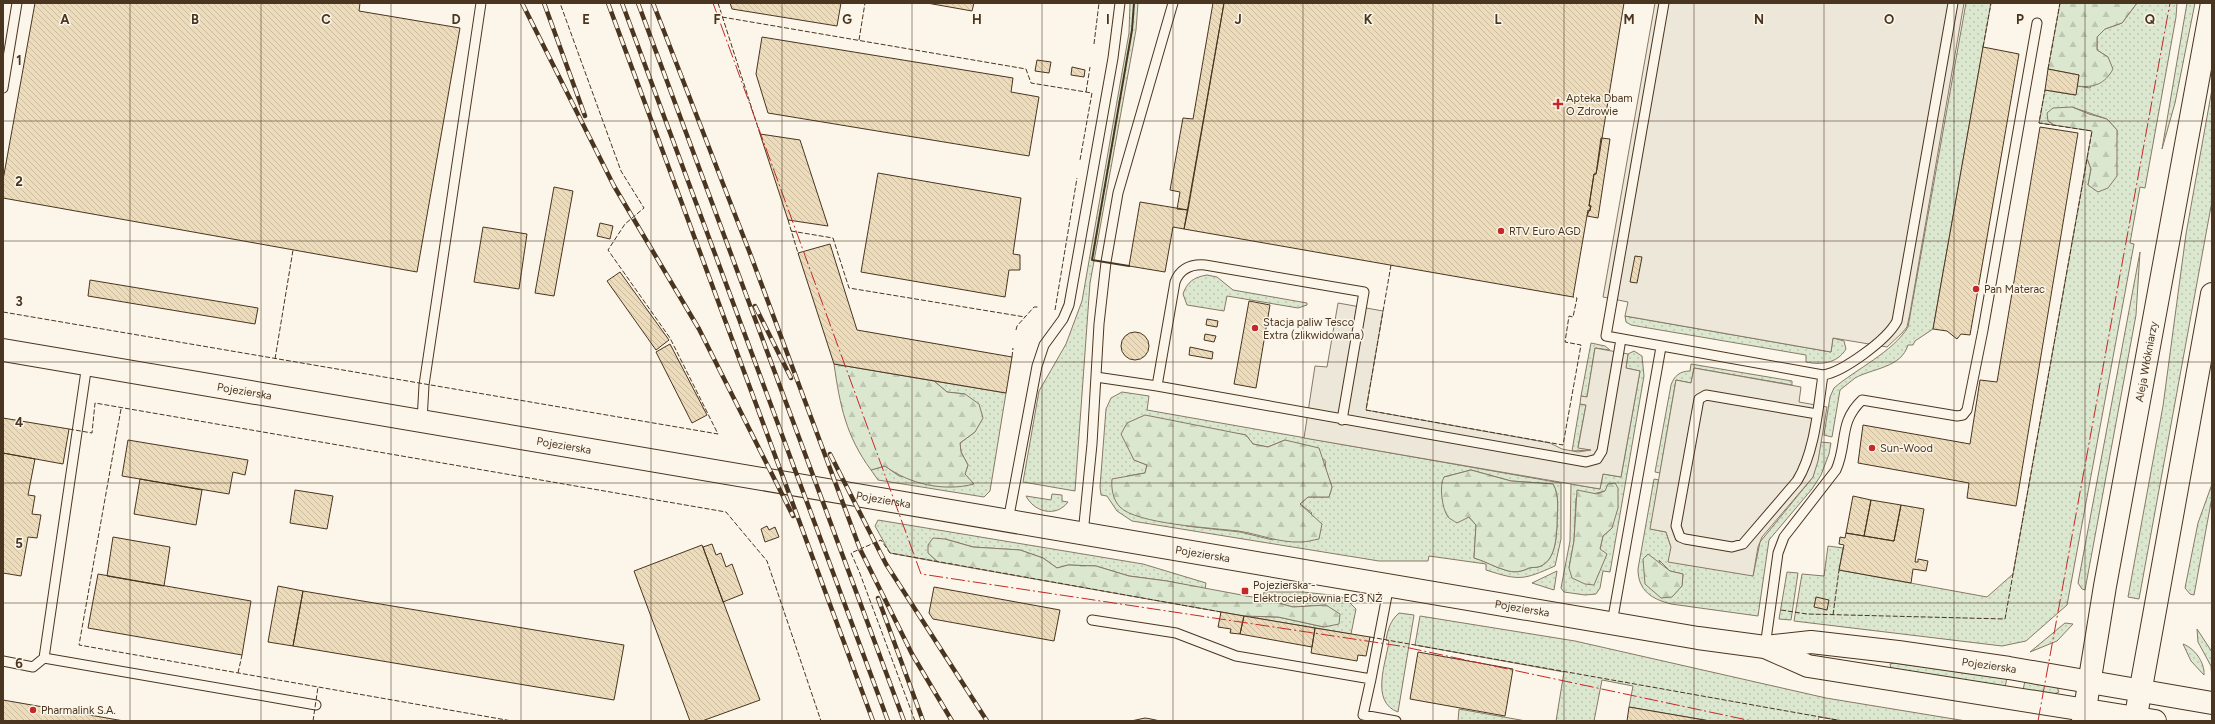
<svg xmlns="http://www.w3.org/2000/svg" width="2215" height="724" viewBox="0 0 2215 724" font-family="Figtree,sans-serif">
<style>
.grass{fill:url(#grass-dots);stroke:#887966;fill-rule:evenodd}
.forest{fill:url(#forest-firs);stroke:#887966}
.parking{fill:#ede7d9;stroke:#887966}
.building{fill:url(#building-back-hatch);stroke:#4a3520}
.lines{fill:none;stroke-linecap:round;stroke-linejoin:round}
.lane-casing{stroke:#4a3520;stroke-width:11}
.secondary-casing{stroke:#4a3520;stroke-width:24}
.primary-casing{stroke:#4a3520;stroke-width:24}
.lane{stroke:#fbf6e9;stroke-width:9}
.secondary{stroke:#fbf6e9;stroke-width:22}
.primary{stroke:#fbf6e9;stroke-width:22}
.rail-casing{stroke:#4a3520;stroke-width:4.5}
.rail{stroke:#fbf6e9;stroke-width:3;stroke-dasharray:9;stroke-linecap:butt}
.fence{stroke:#4a3520;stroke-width:1;stroke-dasharray:5 2;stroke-linecap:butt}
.wall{stroke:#4a3520;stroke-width:2}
.power{stroke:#c62828;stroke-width:1;stroke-dasharray:14 3 2 3;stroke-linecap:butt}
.grid{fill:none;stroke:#4a3520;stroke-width:1;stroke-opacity:0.55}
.poi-dot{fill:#c62828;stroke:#fbf6e9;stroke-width:1.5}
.labels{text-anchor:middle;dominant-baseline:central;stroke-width:3;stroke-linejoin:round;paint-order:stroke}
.poi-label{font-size:11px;fill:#4a3520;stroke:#fbf6e9;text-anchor:start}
.street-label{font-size:11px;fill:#4a3520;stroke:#fbf6e9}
.grid-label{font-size:13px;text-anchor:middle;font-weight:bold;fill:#4a3520;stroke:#fbf6e9;stroke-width:3;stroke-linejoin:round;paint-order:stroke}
</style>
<defs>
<pattern id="grass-dots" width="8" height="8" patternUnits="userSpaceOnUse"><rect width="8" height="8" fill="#dce7d0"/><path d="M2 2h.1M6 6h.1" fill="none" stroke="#bec7b2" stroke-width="1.8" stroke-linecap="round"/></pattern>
<pattern id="forest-firs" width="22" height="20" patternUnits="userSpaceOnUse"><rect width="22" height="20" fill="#dce7d0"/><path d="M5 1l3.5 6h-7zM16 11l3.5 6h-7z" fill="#bec7b2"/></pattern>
<pattern id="building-back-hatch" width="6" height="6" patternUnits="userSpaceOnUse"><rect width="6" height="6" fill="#ecdcbc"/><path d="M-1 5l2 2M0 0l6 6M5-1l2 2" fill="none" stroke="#ccbda1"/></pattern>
</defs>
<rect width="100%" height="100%" fill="#fbf6e9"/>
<path class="grass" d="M1130 3H1138L1136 30 1090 283 1075 491 1023 482 1039 391 1066 344 1082 301 1129 33Z
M1966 3H1991L1933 329 1915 341 1913 345H1908C1901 368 1873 368 1855 378 1850 382 1845 386 1840 390L1832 437 1824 435 1830 397 1834 388C1856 369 1893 352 1908 327Z
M2137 3H2177L2176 17 2145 188 2140 187 2130 243 2134 244 2067 605 2026 641 2002 646 1794 621 1802 574 1824 576 1828 546 1843 548 1839 570 1987 597 2013 574 2087 158 2091 169 2088 185 2116 151 2117 130 2107 119 2072 107 2048 121 2054 125 2039 123 2045 90 2075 95 2077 86 2090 88 2108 57 2097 50V37L2105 29 2122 23Z
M2187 3H2195L2175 103 2162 149Z
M2212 89V201L2139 599 2128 597 2163 406 2186 234Z
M2140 252 2136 315 2085 590 2082 589 2078 583Z
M1207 275 1217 277 1233 290 1307 303V305L1298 308 1227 296 1224 311 1187 305 1183 294C1187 282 1194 277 1207 275Z
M1625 316 1831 352 1833 338 1844 341 1846 349C1837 364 1820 365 1806 362V355L1631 325 1626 322Z
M1591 343 1605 346 1610 350 1595 348 1587 397 1581 396Z
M1634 351 1642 356 1644 376 1610 572 1603 571 1600 588 1596 594 1585 595 1564 592 1561 588 1570 541 1571 484 1600 489 1603 474 1621 477 1640 371 1626 368 1628 354ZM1605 491 1612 528 1603 536 1600 549 1569 568 1574 541 1576 498Z
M1691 364 1792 381V385L1694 368 1691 383 1676 380 1660 473 1655 472 1671 385C1674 376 1680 371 1690 371Z
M934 381 1006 393 990 491 984 497 878 480 871 470 885 466 899 476 973 484 965 474 968 465 961 452 960 443 975 432 965 394 947 392Z
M1122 392 1149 396 1147 410 1561 483V539L1555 566C1523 580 1520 581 1486 570V564L1429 556 1428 561H1379L1132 521 1117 511 1107 496 1101 495 1100 487 1106 409 1111 398ZM1221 432 1246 435 1253 444 1268 447 1285 440 1325 460 1326 471 1332 487 1329 497H1308L1300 504 1312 513 1273 540 1240 532 1186 526 1127 476 1145 473 1147 465 1134 460 1129 448ZM1471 470 1511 481 1553 484C1560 496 1557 511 1557 526 1556 540 1555 559 1541 566 1537 568 1533 567 1529 568 1521 572 1514 573 1505 570 1494 567 1486 561 1474 558L1476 525 1469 517 1444 477Z
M1580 404 1586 405 1578 447 1593 450 1572 451Z
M1821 442 1831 443 1829 454 1821 475 1812 489 1769 540 1758 616 1671 604C1652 599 1638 591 1638 569L1654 479 1659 480 1651 529 1666 532 1671 547 1753 576 1760 542 1813 477ZM1659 560 1670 571 1683 574 1682 585 1672 597Z
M2212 484V497L2194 595 2190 594 2185 588 2198 523Z
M1052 494 1062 495V501L1068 502C1056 518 1034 512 1026 496L1051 500Z
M878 520 1143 564 1206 583 1205 589 1167 581 1129 576 1096 566 1068 565 1057 568 1043 558 1020 550 973 547 945 539 928 553 938 562 890 553 875 526Z
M1557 571 1554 590 1532 583Z
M1787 572 1798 573 1791 620 1779 619Z
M1264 592H1303L1331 595 1345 598 1356 609 1351 634 1244 616 1278 617 1324 627 1326 605 1293 607 1263 599Z
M1399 613 1414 615 1398 712C1370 702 1386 663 1389 641L1386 640C1388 629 1390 621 1399 613Z
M1420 616 1575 641 1826 698 1966 721H1843L1819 717 1818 721H1710L1629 707 1633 686 1602 680 1594 721H1556L1564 672 1415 645Z
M2065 623 2073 624 2057 641 2030 652Z
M2197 629 2212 652V679L2211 666 2198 642Z
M2183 644C2194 648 2205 662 2204 675L2191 661Z
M1894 663 2007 678 2005 687 1891 668 1890 664Z
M2025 681 2057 687 2059 692 2054 694 2023 690Z
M1459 709 1526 721H1458Z"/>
<path class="forest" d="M2060 3H2137L2122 23 2105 29 2097 37V50L2108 57 2113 69C2105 84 2094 88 2077 86L2079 75 2048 69Z
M2072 107 2089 114 2107 119 2117 130V176L2108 188 2098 192 2088 185 2091 169 2087 158 2092 131 2054 125 2048 121 2047 113 2053 108Z
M834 364 934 381 947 392 965 394 979 404 983 418 975 432 960 443 961 452 968 465 965 474 974 484C944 492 909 484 885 466L871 470C846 436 840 406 834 364Z
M1145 415 1246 435 1253 444 1268 447 1285 440 1319 448 1332 487 1329 497H1308L1300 504 1322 524 1319 539C1313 540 1307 542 1301 542 1279 543 1259 534 1238 531 1213 528 1136 524 1120 507 1113 500 1111 488 1112 479L1145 473 1147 465 1134 460 1121 434 1127 423Z
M1471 470 1511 481 1553 484C1560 496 1557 511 1557 526 1556 540 1555 559 1541 566 1537 568 1533 567 1529 568 1521 572 1514 573 1505 570 1494 567 1485 561 1474 558L1476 525 1469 517 1457 523C1454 521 1450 519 1448 517 1442 509 1439 485 1444 477Z
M1615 483 1618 488V508L1612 528 1603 536 1600 549 1607 554 1594 585 1585 584 1572 578 1569 568 1574 541 1577 490 1597 494 1605 491 1608 484Z
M933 538 945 539 973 547 1020 550 1043 558 1057 568 1068 565 1096 566 1129 576 1167 581 1263 599 1293 607 1326 605 1340 614 1339 624 1324 627 1278 617 1244 616 938 562 928 553V545Z
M1648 554 1670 571 1683 574 1682 586 1672 597 1661 598 1645 584 1643 559Z"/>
<path class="parking" d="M1655 3H1964L1910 313 1907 327 1902 333 1887 347 1833 338 1831 352 1625 316 1628 302 1603 297Z
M1338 303 1383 311 1366 410 1550 443 1562 449 1578 452 1591 450 1578 448 1586 405 1580 404 1581 396 1587 397 1595 348 1628 354 1626 368 1640 371 1621 477 1603 474 1600 489 1304 438 1315 366 1327 367Z
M1694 368 1801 387 1799 402 1827 407 1818 461 1813 477 1762 537 1758 547 1753 576 1668 562 1671 547 1666 532 1650 529 1676 380 1691 383Z"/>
<path class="building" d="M35 3H360L359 11 460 28 417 272 3 198V180Z
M730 3H841L837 26 732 9Z
M927 3H974L972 11Z
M1213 3H1224L1188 210 1177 209 1180 192 1170 190 1183 118 1193 119Z
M1224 3H1624L1597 169 1596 174H1594L1589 206H1591L1590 211 1588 210 1573 297 1184 229Z
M762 37 1013 78 1011 92 1039 97 1029 156 768 113 756 74Z
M1983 47 2019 54 1970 335 1961 334 1957 339 1947 331 1933 329Z
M1037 60 1051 62 1049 73 1035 71Z
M1072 67 1085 70 1084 77 1071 75Z
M2048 69 2079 75 2076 95 2045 90Z
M2040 127 2078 133 2016 506 1967 498 1969 483 1858 463 1863 425 1970 444 1980 380 1997 382Z
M760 134 800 140 828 226 788 220Z
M1601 138 1610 139 1598 218 1587 216 1591 206H1589L1594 174H1596Z
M878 173 1021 198 1013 254 1020 255V270H1009L1005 297 861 272Z
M554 187 573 191 554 296 535 293Z
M1140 202 1188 210 1184 229 1173 227 1165 272 1129 266Z
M600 223 613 226 610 239 597 236Z
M483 227 527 234 519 289 474 282Z
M830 244 857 330 1012 357 1006 393 834 364 798 253Z
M1635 256 1642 257 1637 283 1630 282Z
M620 272 669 340 656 350 607 281Z
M90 280 258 308 255 324 88 296Z
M1249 301 1270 305 1256 388 1234 384Z
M1207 319 1218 321 1217 327 1206 325Z
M1121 346a14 14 0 1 1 28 0a14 14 0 1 1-28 0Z
M1205 334 1216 336 1214 342 1204 340Z
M670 344 707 415 692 423 656 352Z
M1190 347 1213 352 1212 359 1189 355Z
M3 418 69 429 63 464 3 453Z
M128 440 248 460 245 475 233 472 229 494 122 476Z
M3 453 35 459 28 495 35 496 32 514 41 515 37 538 28 537 21 576 3 573Z
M140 479 202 490 196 525 134 514Z
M295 490 333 496 327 529 290 523Z
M1853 496 1871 500 1864 536 1846 533Z
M1871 500 1901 505 1894 541 1864 536Z
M1901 505 1924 509 1915 562H1918V559L1928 561 1926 571 1913 569 1911 583 1839 570 1844 545 1839 544 1840 537 1845 538 1846 533 1894 541Z
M767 526 769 530 775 527 779 537 765 542 761 529Z
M113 537 170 547 164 586 107 576Z
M712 544 716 555 721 553 726 567 732 564 743 594 723 602 703 547Z
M702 545 760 700 702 721H690L634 571Z
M98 574 251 601 242 655 88 628Z
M278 586 303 591 293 646 268 642Z
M934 587 1060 610 1054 641 933 619 929 613Z
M303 591 624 645 614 700 293 646Z
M1816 597 1829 600 1827 610 1814 607Z
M1221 612 1244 616 1240 634 1230 633 1231 629 1218 627Z
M1244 616 1315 628 1312 647 1240 634Z
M1315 628 1370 637 1366 656 1358 655 1357 661 1311 653Z
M1418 652 1513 669 1505 716 1410 699Z
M3 700 124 721H3Z
M1629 707 1710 721H1627Z
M1145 718 1151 719 1160 721H1131Z"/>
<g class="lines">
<g class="lane-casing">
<path id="lane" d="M1664 3 1606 336 1823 375C1843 372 1887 340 1897 321L1953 3
M3 88 17 3
M1096 377 1157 386 1586 462 1597 459 1602 451 1621 339
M1157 386 1175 282C1180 269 1191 264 1205 265L1364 292 1342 420
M1817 414 1706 395 1699 399 1676 526 1680 537 1685 539 1732 547 1743 544 1797 481C1815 452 1818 408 1823 375
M422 421 424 385 481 3
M1008 521 1037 366 1044 345 1063 319 1069 305 1113 58 1120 3
M1083 534 1092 444 1099 324 1106 262 1118 193 1173 3
M1389 585 1371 679 1363 715 1396 721
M1092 620 1176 633 1236 656 1371 679
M1612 623 1661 347
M1765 647 1778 553 1784 537 1836 470C1848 443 1838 423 1862 400L1957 416 1963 415 1967 410 1983 330 2037 23
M44 658 316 705
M3 661 33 667 44 658 87 364"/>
</g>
<g class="secondary-casing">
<g id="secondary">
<path id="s1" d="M3 350 1698 638 1765 647 1808 666 2155 721"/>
<path id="s2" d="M1765 647 1811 642 1898 652 2009 668 2212 703"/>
</g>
</g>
<g class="primary-casing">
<g id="primary">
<path id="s3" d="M2083 721 2105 586 2212 3"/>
<path d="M2135 721 2212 294"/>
</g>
</g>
<use href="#lane" class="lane"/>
<use href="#secondary" class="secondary"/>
<use href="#primary" class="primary"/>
<g class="rail-casing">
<path id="rail" d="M522 3 614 186 699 329 793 516
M544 3 585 116
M608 3 873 721
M622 3 888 721
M638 3 904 721
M653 3 751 256 860 549 912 654 952 721
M755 306 791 378
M830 454 886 564 987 721
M878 598 923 721"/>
</g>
<use href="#rail" class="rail"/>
<path class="fence" d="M718 3 760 134
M722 17 1026 69 1031 83 1092 93 1080 160
M859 40 865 3
M1094 44 1099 3
M1983 47 1991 3
M2048 69 2060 3
M1086 92 1090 67
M788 220 798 253
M791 231 833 238 849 288 1025 317
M1391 265 1366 410 1563 445 1581 345 1565 342 1569 316 1573 317 1577 298 1573 297
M1055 310 1077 178
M3 312 718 434 670 338 608 250 625 224 644 208 621 171 560 3
M1016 330 1017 326 1034 307H1038
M1012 357 1013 348
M275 359 293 250
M121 409 79 645 512 721
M69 429 92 433 95 403 726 512 767 561 821 721
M1781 610 1807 614 2005 619 2092 131 2039 123 2045 90
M1833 615 1839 570
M1370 637 1843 721
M238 673 242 655
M313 721 318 687
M915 721 859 571 851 553 881 540 890 553 1221 612"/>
<path class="wall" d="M1129 266 1092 260 1132 30 1134 3"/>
<path class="power" d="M713 3 921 574 1400 646 1752 721
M2038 721 2170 3"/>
</g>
<path class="grid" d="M130 3V721M261 3V721M391 3V721M521 3V721M651 3V721M782 3V721M912 3V721M1042 3V721M1173 3V721M1303 3V721M1433 3V721M1564 3V721M1694 3V721M1824 3V721M1954 3V721M2085 3V721M3 121H2212M3 241H2212M3 362H2212M3 483H2212M3 603H2212"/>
<g class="poi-dot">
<path d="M1556 98h4v4h4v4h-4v4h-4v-4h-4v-4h4z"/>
<circle cx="1501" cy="231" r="4"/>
<circle cx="1976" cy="289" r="4"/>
<circle cx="1255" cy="328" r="4"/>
<circle cx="1872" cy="448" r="4"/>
<rect x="1241" y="587" width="8" height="8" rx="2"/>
<circle cx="33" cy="710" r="4"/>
</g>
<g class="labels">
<g class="poi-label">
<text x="1566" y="98">Apteka Dbam<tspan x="1566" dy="13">O Zdrowie</tspan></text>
<text x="1509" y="231">RTV Euro AGD</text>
<text x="1984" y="289">Pan Materac</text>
<text x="1263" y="322">Stacja paliw Tesco<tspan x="1263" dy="13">Extra (zlikwidowana)</tspan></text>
<text x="1880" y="448">Sun-Wood</text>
<text x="1253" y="585">Pojezierska -<tspan x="1253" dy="13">Elektrociepłownia EC3 NŻ</tspan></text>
<text x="41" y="710">Pharmalink S.A.</text>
</g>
<g class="street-label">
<text stroke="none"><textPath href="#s3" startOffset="365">Aleja Włókniarzy</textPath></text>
<text stroke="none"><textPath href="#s1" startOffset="245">Pojezierska</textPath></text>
<text stroke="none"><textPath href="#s1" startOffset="569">Pojezierska</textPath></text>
<text stroke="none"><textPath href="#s1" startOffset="893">Pojezierska</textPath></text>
<text stroke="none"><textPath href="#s1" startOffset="1217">Pojezierska</textPath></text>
<text stroke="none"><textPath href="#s1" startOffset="1541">Pojezierska</textPath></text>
<text stroke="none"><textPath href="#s2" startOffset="226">Pojezierska</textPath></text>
</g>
</g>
<g class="grid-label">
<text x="65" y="24">A</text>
<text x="195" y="24">B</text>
<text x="326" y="24">C</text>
<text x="456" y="24">D</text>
<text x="586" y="24">E</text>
<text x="717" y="24">F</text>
<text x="847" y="24">G</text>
<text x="977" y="24">H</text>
<text x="1108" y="24">I</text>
<text x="1238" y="24">J</text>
<text x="1368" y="24">K</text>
<text x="1498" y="24">L</text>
<text x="1629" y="24">M</text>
<text x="1759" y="24">N</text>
<text x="1889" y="24">O</text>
<text x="2020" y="24">P</text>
<text x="2150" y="24">Q</text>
<text x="19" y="65">1</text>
<text x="19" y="186">2</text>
<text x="19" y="306">3</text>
<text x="19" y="427">4</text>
<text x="19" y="548">5</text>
<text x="19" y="668">6</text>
</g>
<rect width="2215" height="724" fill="none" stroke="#4a3520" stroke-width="8"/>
</svg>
